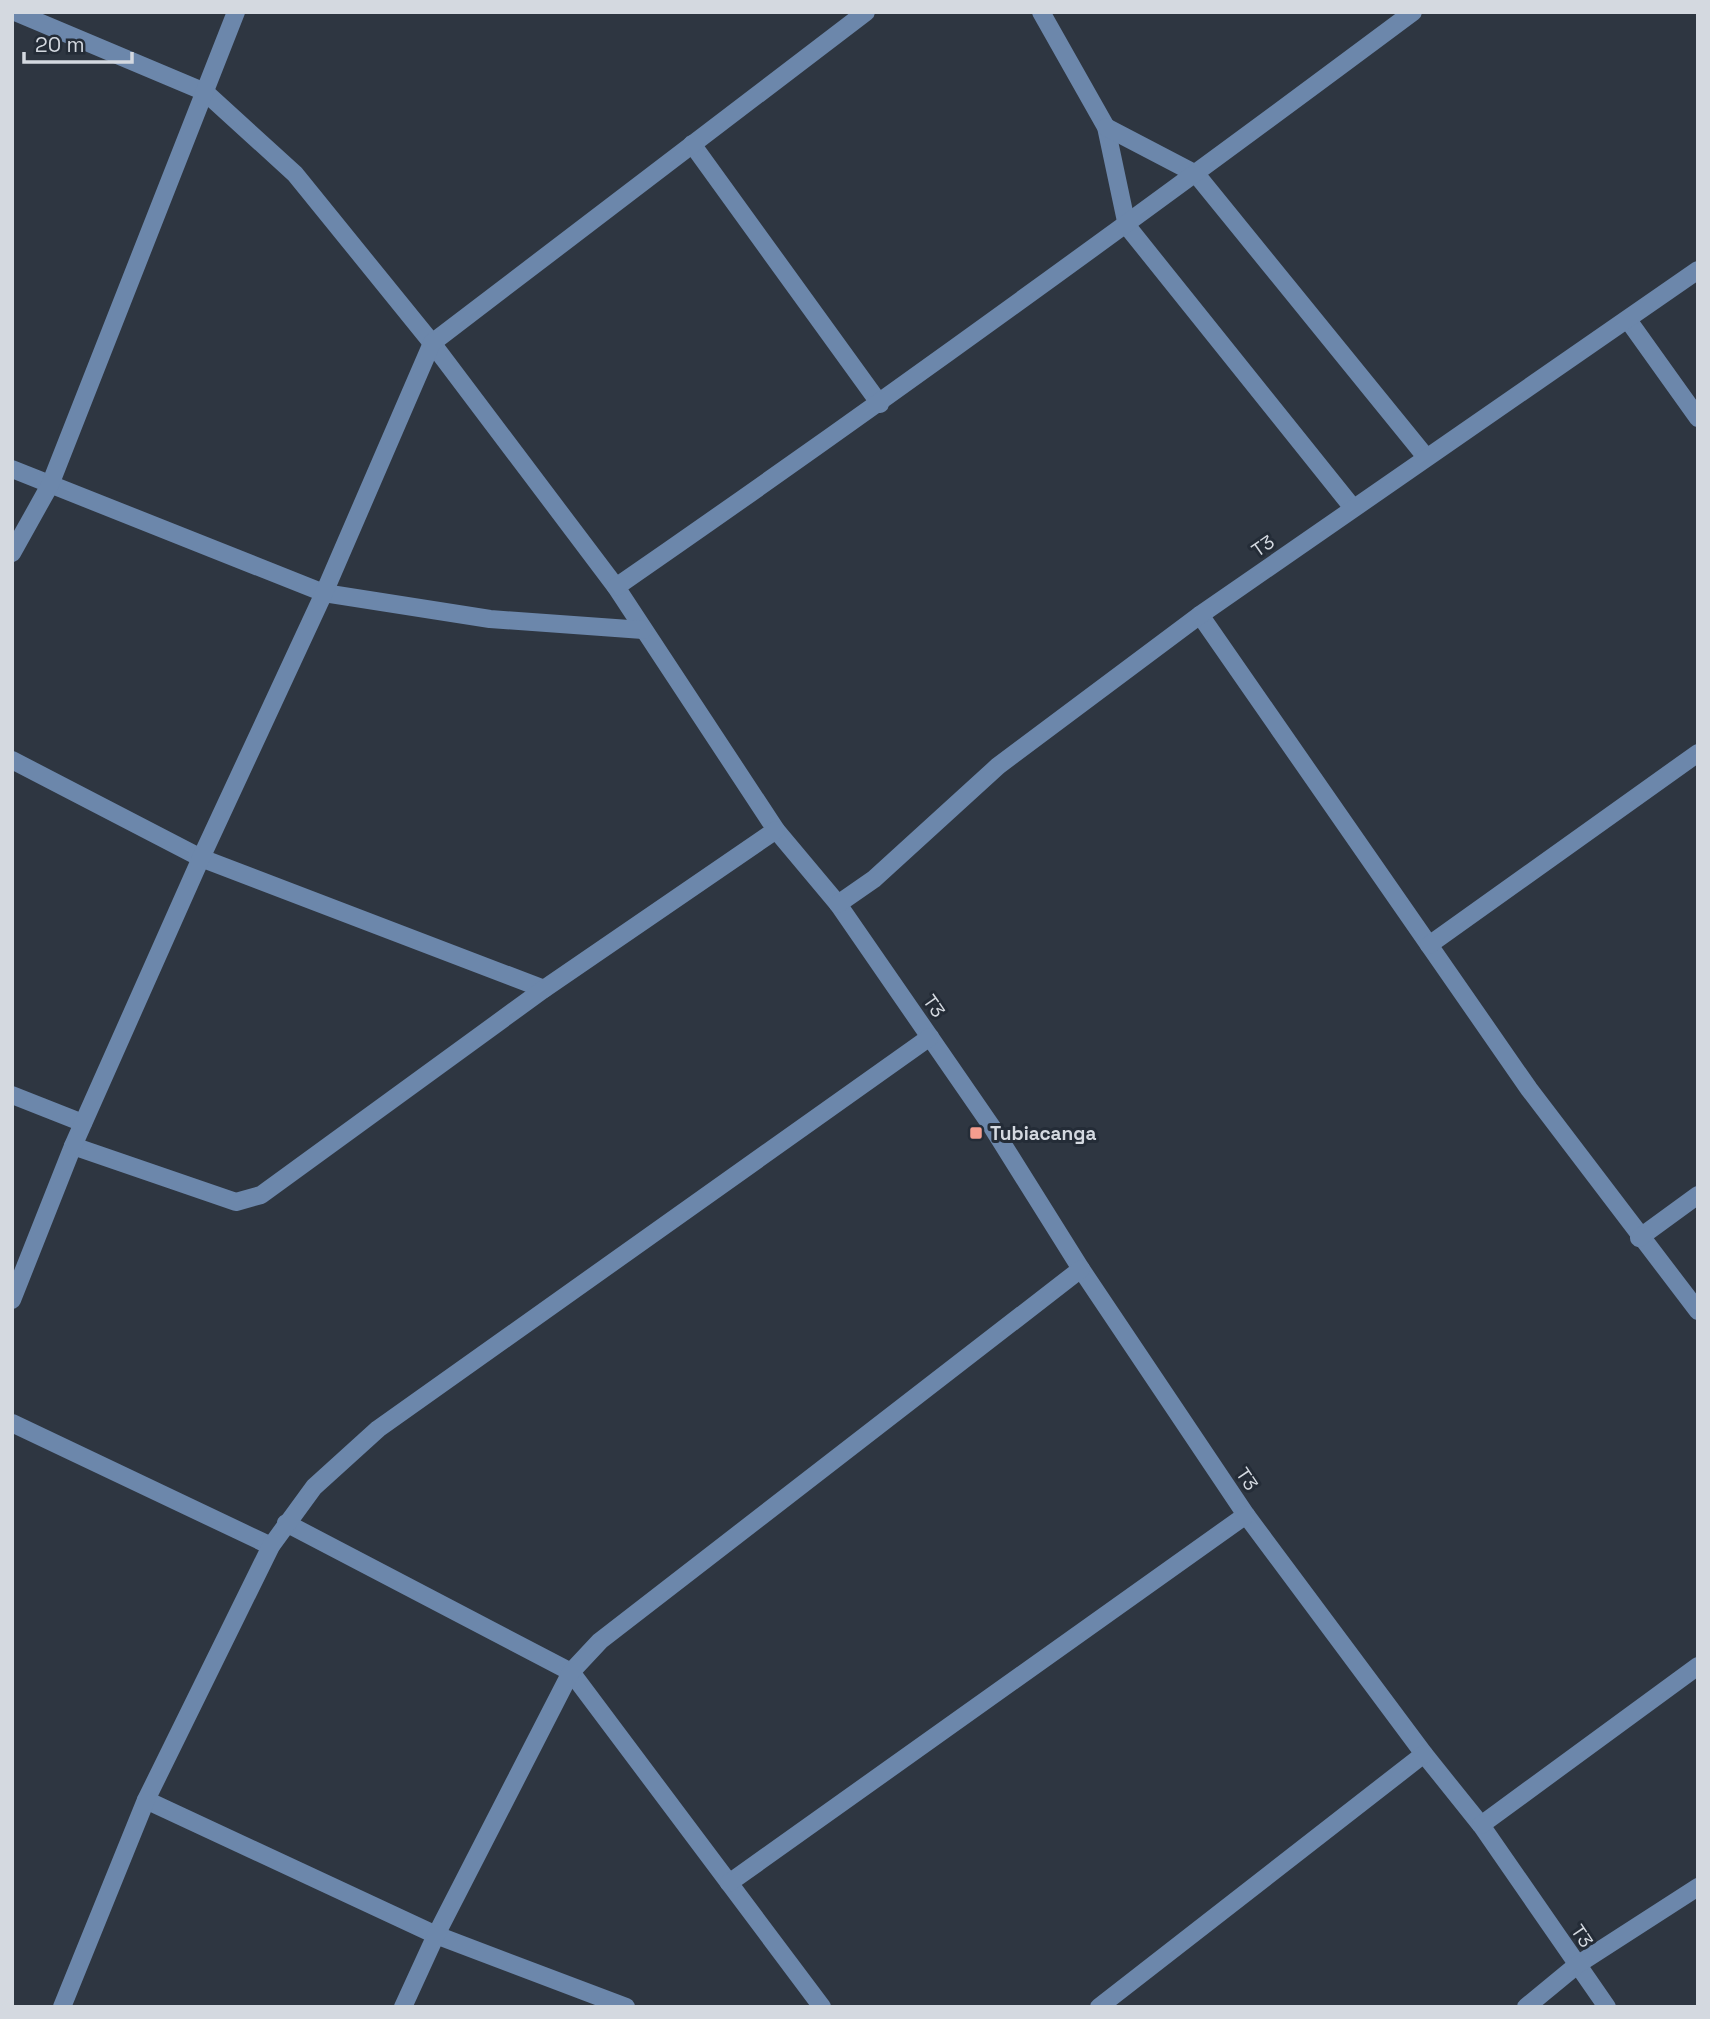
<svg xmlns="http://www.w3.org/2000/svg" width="1710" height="2019" font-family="'Space Grotesk',sans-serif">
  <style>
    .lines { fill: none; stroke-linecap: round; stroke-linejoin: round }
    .minor { stroke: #6c87ab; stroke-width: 18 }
    .poi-dot { fill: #f59d8e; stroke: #242c37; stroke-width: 2.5 }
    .labels { text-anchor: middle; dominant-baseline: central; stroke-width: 6; stroke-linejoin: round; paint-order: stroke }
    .street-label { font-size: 19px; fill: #d4d9e0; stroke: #242c37 }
    .poi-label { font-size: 19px; font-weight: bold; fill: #d4d9e0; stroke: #242c37; text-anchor: start }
  </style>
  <rect width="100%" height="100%" fill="#2e3641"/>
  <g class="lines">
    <g class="minor">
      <path d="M 15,12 L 205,92 L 295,174 L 432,343 L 616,587 L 776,830 L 838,904 L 992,1127 L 1081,1269 L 1246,1515 L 1424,1754 L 1481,1825 L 1607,2007"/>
      <path d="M 1041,12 L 1106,127 L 1127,226 L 1353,508"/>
      <path d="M 1106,127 L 1196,174 L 1426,457"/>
      <path d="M 692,144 L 880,404"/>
      <path d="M 1628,320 L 1698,418"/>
      <path d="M 12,469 L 324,593 L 490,619 L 643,630"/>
      <path d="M 12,553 L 50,485 L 236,12"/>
      <path d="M 616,587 C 885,401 1150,208 1413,12"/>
      <path d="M 1200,615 L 1529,1089 L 1698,1311"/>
      <path d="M 12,760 L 201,858 L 544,989"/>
      <path d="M 838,904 L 874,879 L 998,766 L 1200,615 L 1698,270"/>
      <path d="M 1429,945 L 1698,753"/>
      <path d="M 12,1095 L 83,1123"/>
      <path d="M 73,1146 L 236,1202 L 261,1195 L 544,989 L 776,830"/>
      <path d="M 1639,1238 L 1698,1195"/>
      <path d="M 12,1300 L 73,1146 L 201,858 L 324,593 L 432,343 L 866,12"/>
      <path d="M 12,1423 L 271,1546"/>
      <path d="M 286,1523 L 571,1672 L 822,2007"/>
      <path d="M 146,1800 L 436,1935 L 626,2007"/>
      <path d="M 1481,1825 L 1698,1666"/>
      <path d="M 729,1883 L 1246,1515"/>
      <path d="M 62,2007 L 146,1800 L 271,1546 L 314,1487 L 378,1429 L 930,1037"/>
      <path d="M 403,2007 L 436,1935 L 571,1672 L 600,1641 L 1081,1269"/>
      <path d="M 1099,2007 L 1424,1754"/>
      <path d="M 1526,2007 L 1577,1965 L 1698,1887"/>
    </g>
  </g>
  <rect class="poi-dot" x="969" y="1126" width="14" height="14" rx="3.5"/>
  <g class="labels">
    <g class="street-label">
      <text transform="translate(1263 546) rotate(-35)">T3</text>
      <text transform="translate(934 1006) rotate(55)">T3</text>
      <text transform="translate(1247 1479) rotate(56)">T3</text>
      <text transform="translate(1582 1936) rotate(56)">T3</text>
    </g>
    <g class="poi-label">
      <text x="990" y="1133">Tubiacanga</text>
    </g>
  </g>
  <rect width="1710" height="2019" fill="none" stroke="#d4d9e0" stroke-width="28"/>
  <path d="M24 52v10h108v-10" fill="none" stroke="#d4d9e0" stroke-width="3.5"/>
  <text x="35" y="52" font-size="21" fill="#d4d9e0" stroke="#242c37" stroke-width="5" paint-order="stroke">20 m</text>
</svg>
